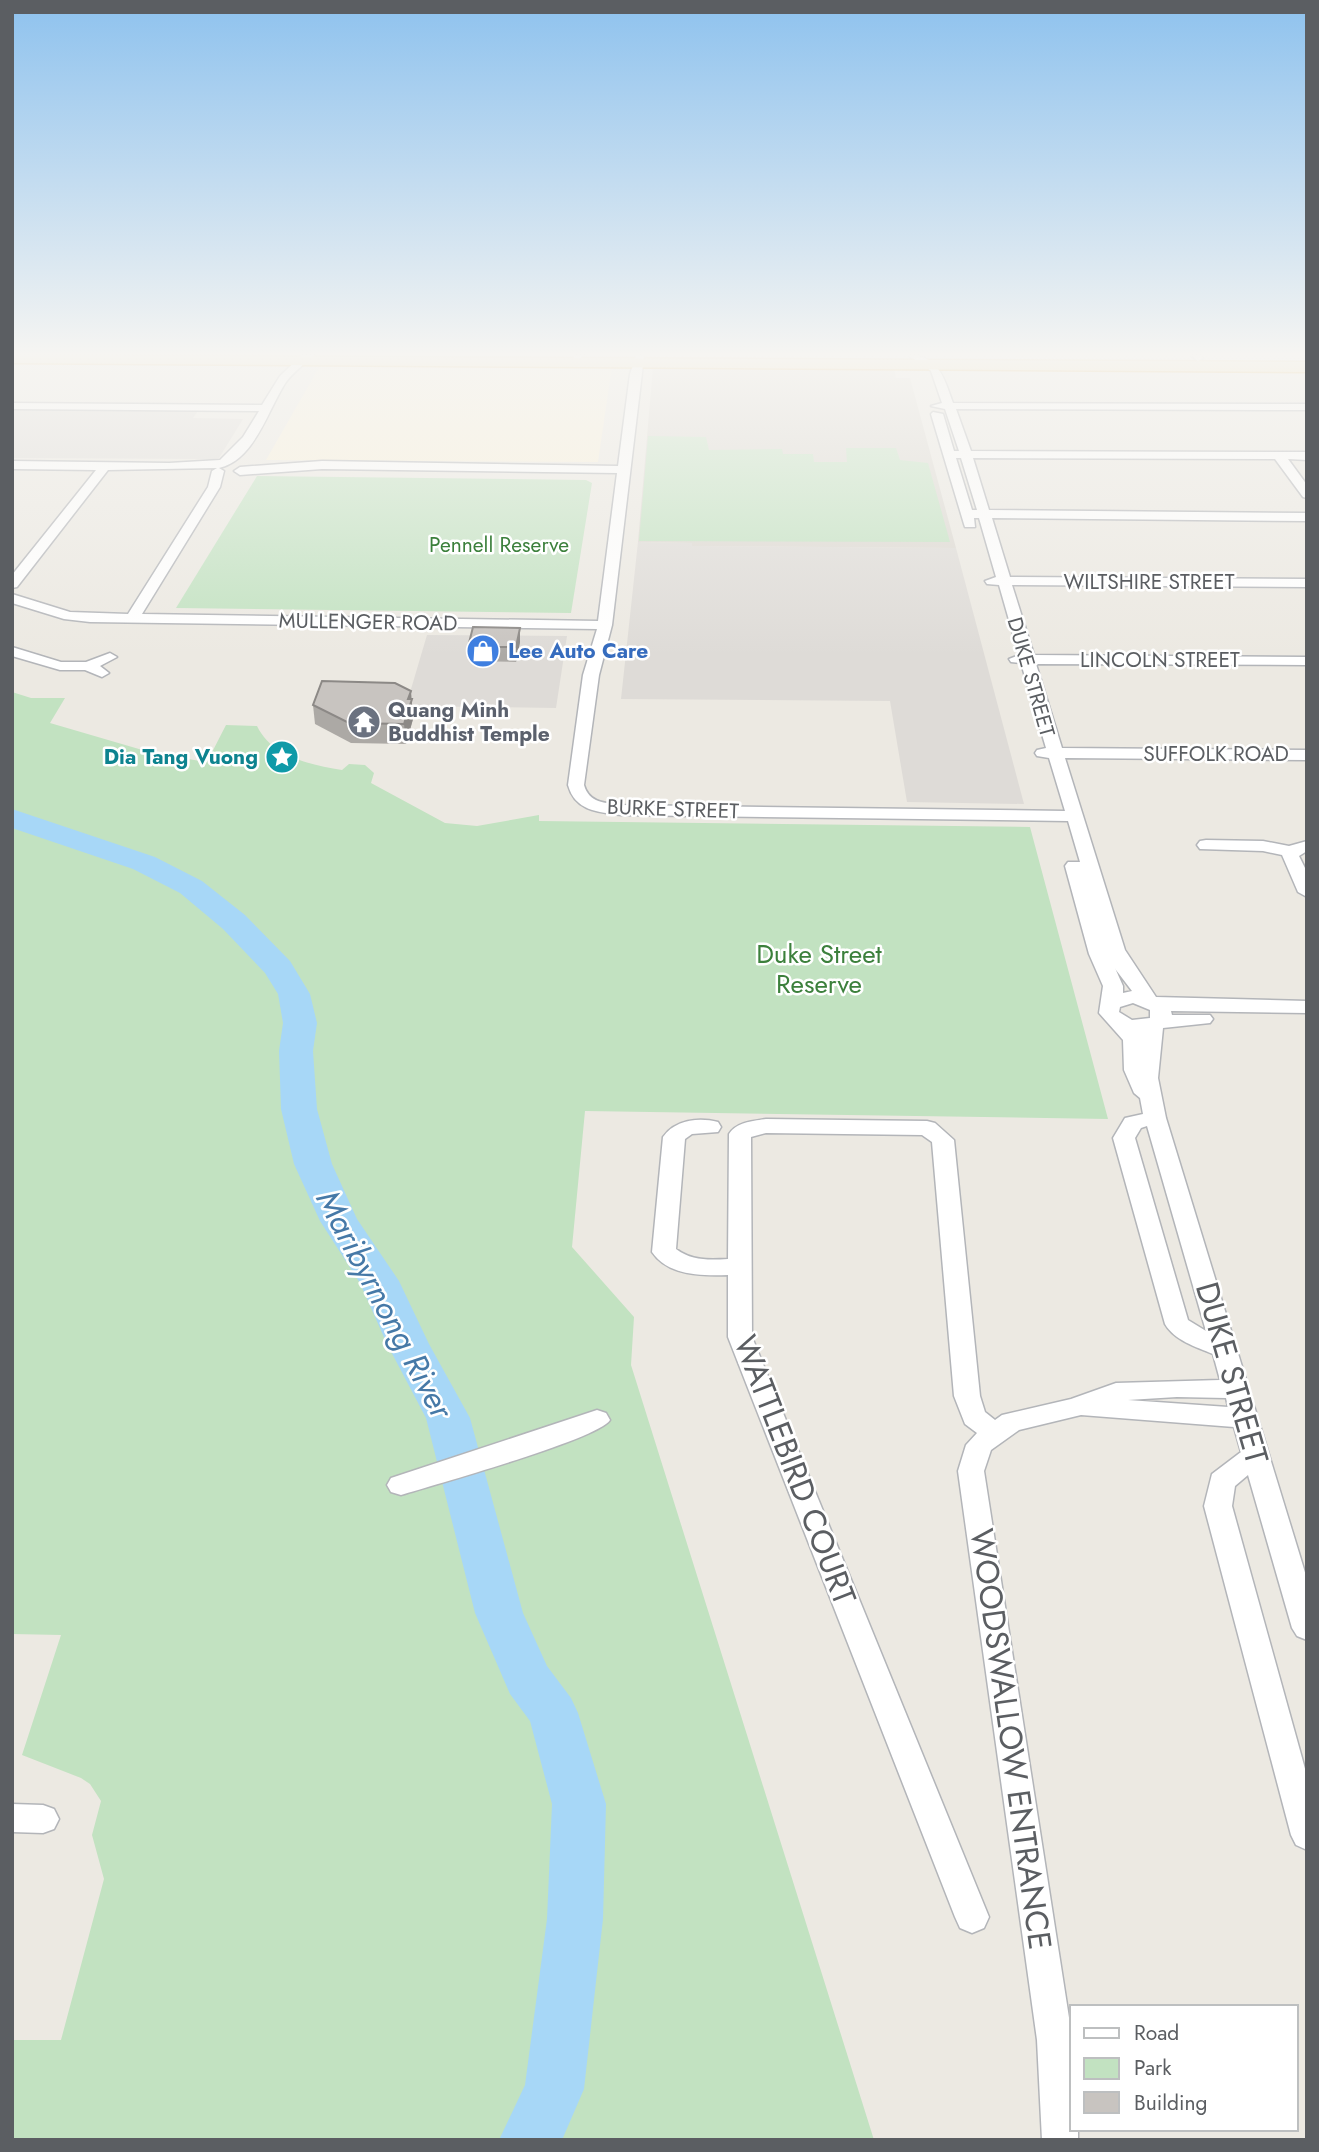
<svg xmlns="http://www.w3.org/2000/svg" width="1319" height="2152" font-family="Jost,sans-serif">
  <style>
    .commercial { fill: #faf1d9 }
    .industrial { fill: #dedbd7 }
    .education { fill: #dcd8d1 }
    .green { fill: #c2e2c1 }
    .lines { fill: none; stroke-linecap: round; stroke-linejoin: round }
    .river { fill: #a7d7f7; fill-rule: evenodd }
    .minor-casing { stroke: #b3b5b9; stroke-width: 3 }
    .highway-casing { stroke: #db9513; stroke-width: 3 }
    .minor { fill: #fff; fill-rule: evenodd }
    .highway { fill: #f3d792; fill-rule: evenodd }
    .wall { fill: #aca9a5 }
    .shaded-wall { fill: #8c8986 }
    .building { fill: #c8c4c0; stroke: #8c8986; stroke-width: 2 }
    .labels { text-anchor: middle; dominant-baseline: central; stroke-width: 5; stroke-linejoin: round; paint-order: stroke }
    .far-park-label { font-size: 21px; fill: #3c803c; stroke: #fff }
    .far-street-label { font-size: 21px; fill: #5b5e62; stroke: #fff }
    .far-shop-label { font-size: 21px; font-weight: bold; fill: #366cbe; stroke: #fff; text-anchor: start }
    .far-worship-label { font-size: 21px; font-weight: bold; fill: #5b616d; stroke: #fff; text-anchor: start }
    .far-culture-label { font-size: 21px; font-weight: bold; fill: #0d838f; stroke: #fff; text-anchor: end }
    .park-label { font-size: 26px; fill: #3c803c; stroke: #fff }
    .near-street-label { font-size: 32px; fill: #5b5e62; stroke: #fff }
    .near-water-label { font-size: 33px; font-style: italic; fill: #4679a7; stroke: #fff }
  </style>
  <rect width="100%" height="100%" fill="#ece9e2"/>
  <path class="commercial" d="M 321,364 L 612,366 L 598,462 L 266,460 Z"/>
  <g class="industrial">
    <path d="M 12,409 L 198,411 L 193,418 L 243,419 L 219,458 L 213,459 L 12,458 Z"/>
    <path d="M 638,542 L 692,543 L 693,546 L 956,548 L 1024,804 L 907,802 L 890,701 L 621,699 Z"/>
    <path d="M 427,635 L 567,636 L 556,708 L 406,706 Z"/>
  </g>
  <path class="education" d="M 653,367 L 894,369 L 896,378 L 910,378 L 956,548 L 692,546 L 692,543 L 638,542 Z"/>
  <g class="green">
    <path d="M 648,436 L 706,437 L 709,450 L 782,449 L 783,454 L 813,454 L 814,462 L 847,462 L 846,448 L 896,448 L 900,460 L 928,463 L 950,542 L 639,541 Z"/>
    <path d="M 257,476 L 586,480 L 592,483 L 571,613 L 176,608 Z"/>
    <path d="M 12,692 L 31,698 L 65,698 L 50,723 L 156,754 L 207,762 L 226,725 L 257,726 C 272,757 311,765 342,770 L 349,764 L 365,765 L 374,773 L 371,783 L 445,823 L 477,826 L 539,815 L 539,821 L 1030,827 L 1108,1119 L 585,1111 L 572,1247 L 634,1317 L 631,1365 L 874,2140 L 12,2140 L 12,2040 L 61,2040 L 104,1879 L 92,1835 L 101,1801 L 90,1784 L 81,1778 L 22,1755 L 61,1635 L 12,1634 Z"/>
  </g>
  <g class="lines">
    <path class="river" d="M 12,809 L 155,857 L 202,881 L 245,915 L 290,961 L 310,994 L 317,1023 L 313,1051 L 317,1109 L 332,1164 L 357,1219 L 399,1281 L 429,1344 L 470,1418 L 523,1613 L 547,1666 L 571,1698 L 578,1713 L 606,1804 L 603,1919 L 584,2089 L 562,2140 L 499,2140 L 525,2085 L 547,1919 L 552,1804 L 530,1721 L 510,1694 L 475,1613 L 426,1418 L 387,1344 L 360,1283 L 320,1221 L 294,1164 L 281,1109 L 279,1051 L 283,1023 L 278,994 L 265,973 L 223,929 L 180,893 L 133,869 L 12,828 Z"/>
    <defs>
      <g id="minor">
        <path d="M 302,355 L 314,355 C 305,364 294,371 286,382 C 268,409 255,460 219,468 L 224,471 L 220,487 L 142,614 L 598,621 L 617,473 L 322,469 L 240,475 L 234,471 L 240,467 L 322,461 L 618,466 L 630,374 L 636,356 L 644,356 L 612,625 L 599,675 L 584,785 C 589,803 605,803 621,805 L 1065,811 L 1049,758 L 1037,756 L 1035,753 L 1037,750 L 1046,748 L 1021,663 L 1011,662 L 1009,659 L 1019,655 L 999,585 L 987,584 L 985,581 L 996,577 L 979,518 L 974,518 L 975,527 L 965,527 L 964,524 L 931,414 L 933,412 L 943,414 L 954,451 L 959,451 L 945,409 L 931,406 L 942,403 L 931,371 L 908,355 C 939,355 944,378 953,403 L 1307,404 L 1307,410 L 956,409 L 971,451 L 1307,452 L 1307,460 L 1288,459 L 1307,485 L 1307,498 L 1303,497 L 1275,459 L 973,458 L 989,510 L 1307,513 L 1307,521 L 992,518 L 1010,577 L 1307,579 L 1307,587 L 1012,585 L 1034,655 L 1307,657 L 1307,665 L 1036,664 L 1062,748 L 1307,750 L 1307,760 L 1065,758 L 1125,950 L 1156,997 L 1307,1001 L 1307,1013 L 1171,1011 L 1172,1015 L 1210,1015 L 1213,1019 L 1210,1023 L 1163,1028 L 1158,1078 L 1166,1118 L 1307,1579 L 1307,1640 L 1297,1636 L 1292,1628 L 1248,1475 L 1235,1486 L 1232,1506 L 1307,1776 L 1307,1850 L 1296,1845 L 1291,1835 L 1204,1506 L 1212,1474 L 1241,1452 L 1234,1427 L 1081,1415 L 1019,1430 L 991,1450 L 984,1471 L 1072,2037 L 1072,2129 L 1078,2129 L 1078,2140 L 1042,2140 L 1037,2040 L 958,1471 L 966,1445 L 977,1433 L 965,1424 L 954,1396 L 932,1142 L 922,1135 L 766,1133 L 751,1137 L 752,1337 L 989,1917 L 984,1928 L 972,1933 L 960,1928 L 955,1917 L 728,1337 L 728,1275 C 703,1276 668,1276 652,1252 L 663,1137 C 675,1120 698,1117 718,1122 L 721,1127 L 718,1132 L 692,1134 L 685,1139 L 676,1249 C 692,1261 709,1260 728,1259 L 729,1134 C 737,1122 753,1121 766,1119 L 927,1121 L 935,1123 L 954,1140 L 980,1396 L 985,1412 L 995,1420 L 1002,1415 L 1071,1399 L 1116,1383 L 1220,1380 L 1213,1354 C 1196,1347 1174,1340 1165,1324 L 1113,1138 L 1125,1118 L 1143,1114 L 1140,1098 L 1134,1093 L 1124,1070 L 1123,1040 L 1099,1013 L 1103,986 L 1089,954 L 1065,866 L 1068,862 L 1080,862 L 1068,821 L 621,815 C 598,812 575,811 568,785 L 583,675 L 597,629 L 90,622 L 64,619 L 12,603 L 12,594 L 70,612 L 128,614 L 208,487 L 212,471 L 217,468 L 108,470 L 17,587 L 12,588 L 12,575 L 96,470 L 12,469 L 12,461 L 169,463 L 220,460 L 243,437 L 259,411 L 12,409 L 12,403 L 262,405 L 280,376 ZM 956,458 L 961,458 L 977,510 L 972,510 ZM 1115,968 L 1116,970 L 1132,991 L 1123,993 L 1123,986 ZM 1133,1003 L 1150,1010 L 1150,1018 L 1132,1020 L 1119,1012 L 1120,1007 ZM 1147,1126 L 1206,1331 L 1188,1320 L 1135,1138 L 1141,1128 ZM 1177,1397 L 1226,1398 L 1228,1407 L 1128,1400 Z"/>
        <path d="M 574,355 L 584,355 L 578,360 L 574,359 Z"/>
        <path d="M 1191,355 L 1201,355 L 1203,358 L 1198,361 Z"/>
        <path d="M 12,647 L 61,662 L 86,662 L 110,653 L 117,657 L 100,666 L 109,673 L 102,677 L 85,670 L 60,670 L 12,656 Z"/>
        <path d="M 1206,840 L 1263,841 L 1289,846 L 1307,841 L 1307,851 L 1299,856 L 1307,872 L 1307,897 L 1298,892 L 1282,855 L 1263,851 L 1200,849 L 1197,845 L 1200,841 Z"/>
        <path d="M 597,1410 L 606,1413 L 610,1420 C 599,1439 433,1485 401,1495 L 391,1492 L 387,1485 L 391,1478 Z"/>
        <path d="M 12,1804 L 43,1805 L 54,1809 L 59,1819 L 54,1829 L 43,1833 L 12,1832 Z"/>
      </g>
      <path id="highway" d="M 12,355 L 1307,362 L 1307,372 L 12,363 Z"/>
    </defs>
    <use href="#minor" class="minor-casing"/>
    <use href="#highway" class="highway-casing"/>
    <use href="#minor" class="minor"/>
    <use href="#highway" class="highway"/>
  </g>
  <g class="wall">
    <path d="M 520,628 L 520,642 L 516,662 L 469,661 L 468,647 Z"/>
    <path d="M 313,705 L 413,719 L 406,744 L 351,743 L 315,724 Z"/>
  </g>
  <g class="shaded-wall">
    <path d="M 520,628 L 520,642 L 516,662 L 516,647 Z"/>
    <path d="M 411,691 L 413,719 L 406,744 L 404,724 L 408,699 Z"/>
  </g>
  <g class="building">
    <path d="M 473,627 L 520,628 L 516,647 L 468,647 Z"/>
    <path d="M 322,681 L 395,683 L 411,691 L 408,699 L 412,699 L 404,724 L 349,723 L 313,705 Z"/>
  </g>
  <linearGradient id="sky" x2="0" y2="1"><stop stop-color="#8ec2ee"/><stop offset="0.54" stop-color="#f6f5f2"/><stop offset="1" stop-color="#f6f5f2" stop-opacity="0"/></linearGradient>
  <rect width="1319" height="656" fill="url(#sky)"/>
  <defs>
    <symbol id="shop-disc" viewBox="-11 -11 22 22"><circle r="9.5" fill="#3f7fe0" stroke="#fff"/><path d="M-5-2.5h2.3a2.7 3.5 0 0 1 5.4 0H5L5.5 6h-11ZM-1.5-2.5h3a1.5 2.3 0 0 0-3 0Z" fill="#fff"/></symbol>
    <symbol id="temple-disc" viewBox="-11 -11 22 22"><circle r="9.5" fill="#6b7280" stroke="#fff"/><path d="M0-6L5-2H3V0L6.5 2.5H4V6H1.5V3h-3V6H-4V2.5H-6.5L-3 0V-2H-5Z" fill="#fff"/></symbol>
    <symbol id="sight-disc" viewBox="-11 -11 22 22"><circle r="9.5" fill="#0f9aa8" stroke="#fff"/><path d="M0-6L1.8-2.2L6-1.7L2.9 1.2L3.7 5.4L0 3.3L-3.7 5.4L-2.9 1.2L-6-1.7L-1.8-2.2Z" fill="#fff"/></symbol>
  </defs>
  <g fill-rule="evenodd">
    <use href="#shop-disc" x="464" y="632" width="38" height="38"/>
    <use href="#temple-disc" x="345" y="703" width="38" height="38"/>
    <use href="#sight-disc" x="263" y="738" width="38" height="38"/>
  </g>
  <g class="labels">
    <g class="far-park-label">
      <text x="499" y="545">Pennell Reserve</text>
    </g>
    <g class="far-street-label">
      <text x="1149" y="582">WILTSHIRE STREET</text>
      <text transform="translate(368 622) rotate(1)">MULLENGER ROAD</text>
      <text x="1160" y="660">LINCOLN STREET</text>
      <text transform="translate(1031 677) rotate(74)">DUKE STREET</text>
      <text x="1216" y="754">SUFFOLK ROAD</text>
      <text transform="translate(673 809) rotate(2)">BURKE STREET</text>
    </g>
    <g class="far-shop-label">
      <text x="508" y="651">Lee Auto Care</text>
    </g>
    <g class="far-worship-label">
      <text x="388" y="710">Quang Minh<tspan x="388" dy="24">Buddhist Temple</tspan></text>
    </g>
    <g class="far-culture-label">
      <text x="258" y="757">Dia Tang Vuong</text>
    </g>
    <g class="park-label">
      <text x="819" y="954">Duke Street<tspan x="819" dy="30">Reserve</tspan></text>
    </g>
    <g class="near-street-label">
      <text transform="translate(1232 1373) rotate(74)">DUKE STREET</text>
      <text transform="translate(795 1470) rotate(69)">WATTLEBIRD COURT</text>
      <text transform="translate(1011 1739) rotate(82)">WOODSWALLOW ENTRANCE</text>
    </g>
    <g class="near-water-label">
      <text transform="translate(385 1304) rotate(62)">Maribyrnong River</text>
    </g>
  </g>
  <rect width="1319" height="2152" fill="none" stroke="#5b5e62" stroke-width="28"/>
  <rect x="1070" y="2005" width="228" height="126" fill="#ffffff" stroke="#bdbfc0" stroke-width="2"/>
  <rect x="1084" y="2028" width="35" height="10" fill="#ffffff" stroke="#bdbfc0" stroke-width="2"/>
  <text x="1134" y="2040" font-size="21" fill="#5b5e62">Road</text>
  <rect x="1084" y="2058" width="35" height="21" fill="#c2e2c1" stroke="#bdbfc0" stroke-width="2"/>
  <text x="1134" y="2075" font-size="21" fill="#5b5e62">Park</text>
  <rect x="1084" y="2092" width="35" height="21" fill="#c8c4c0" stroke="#bdbfc0" stroke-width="2"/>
  <text x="1134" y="2110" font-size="21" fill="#5b5e62">Building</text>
</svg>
